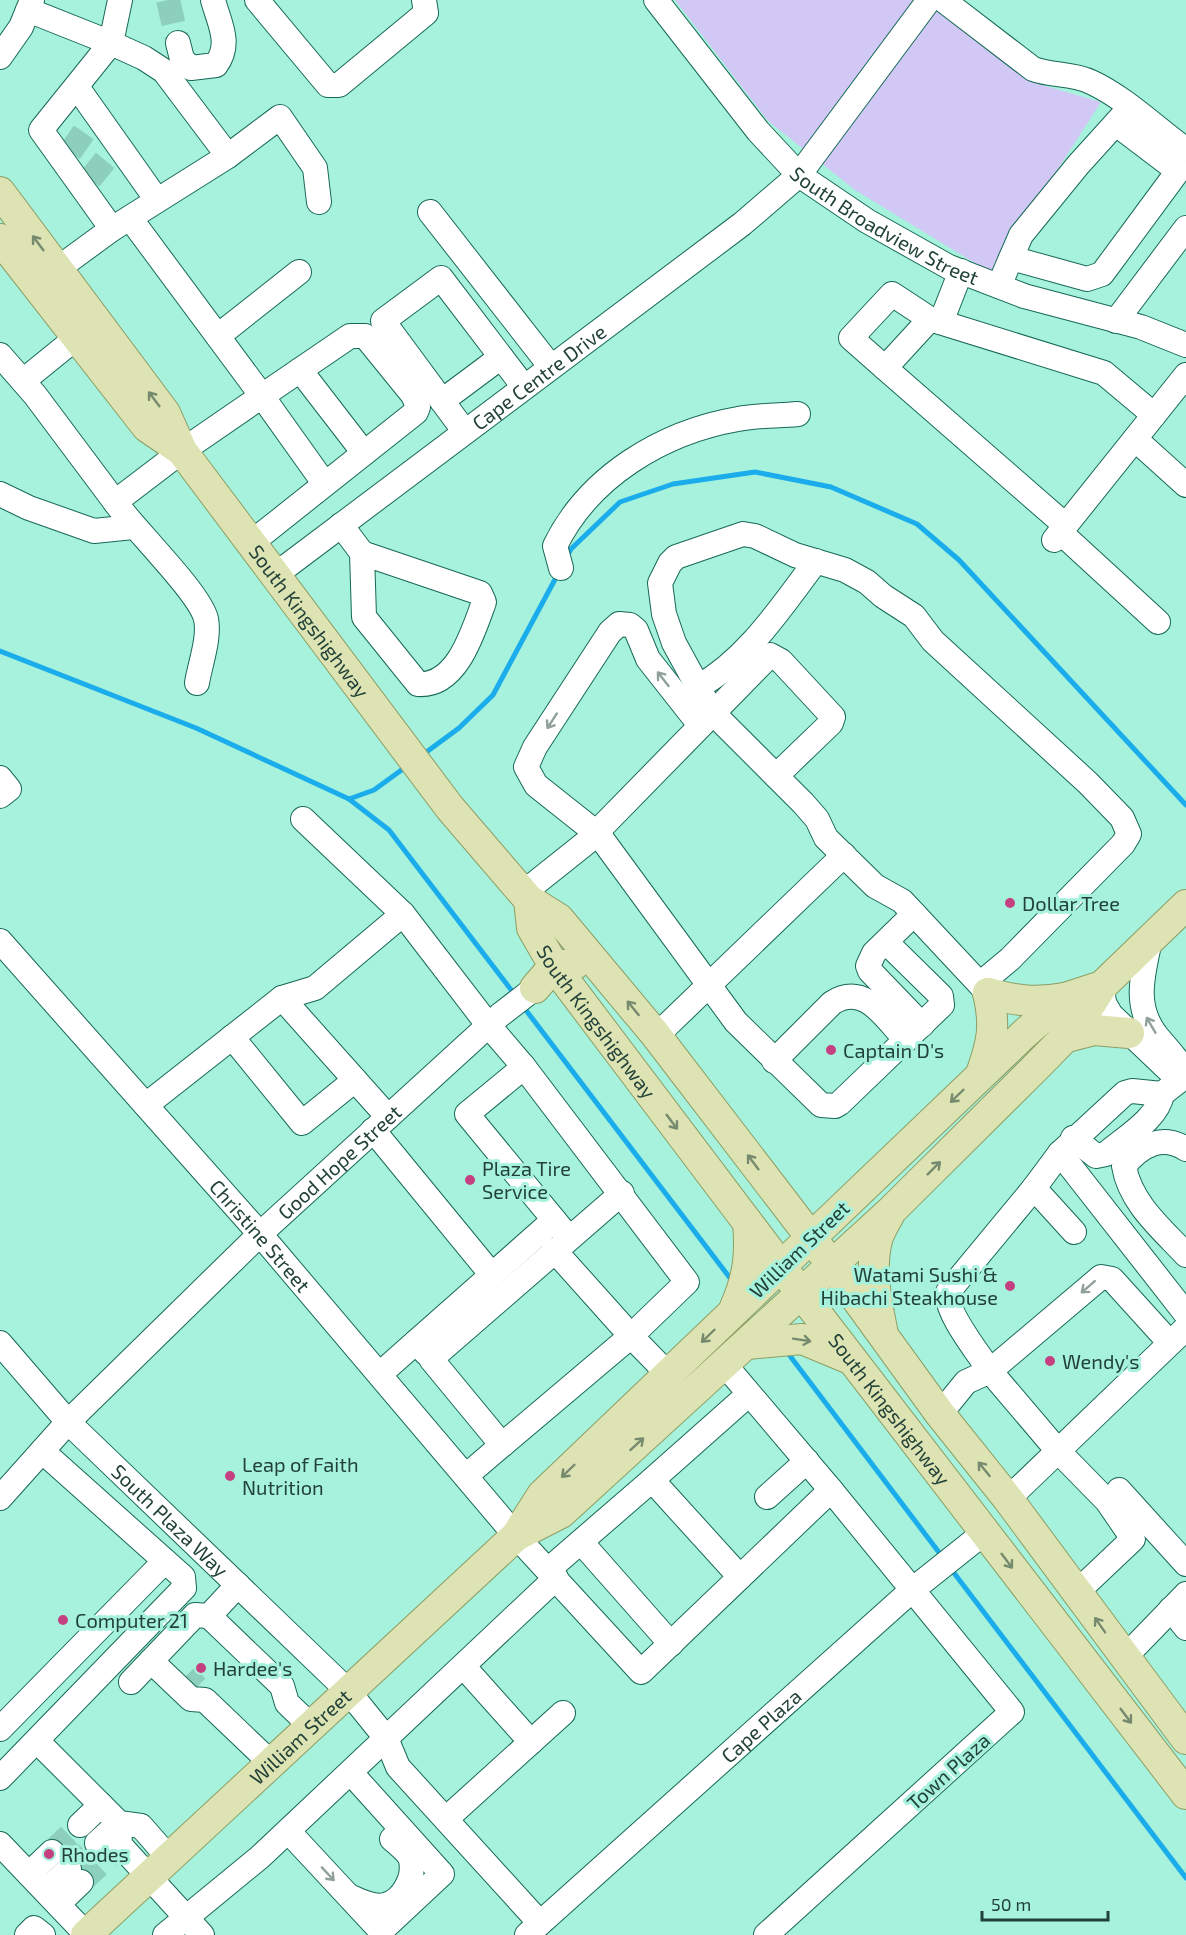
<svg xmlns="http://www.w3.org/2000/svg" width="1186" height="1935" font-family="'Exo 2',sans-serif">
  <style>
    .green { fill: #d2c8f6 }
    .lines { fill: none; stroke-linecap: round; stroke-linejoin: round }
    .stream { stroke: #1badeb; stroke-width: 5 }
    .minor-tunnel { stroke: #8ccfbb; stroke-width: 24; stroke-dasharray: 24 12; stroke-linecap: butt }
    .minor-casing { stroke: #176957; stroke-width: 26 }
    .major-casing { stroke: #8d9e66; stroke-width: 32 }
    .minor { stroke: #fff; stroke-width: 24 }
    .major { stroke: #dde3b2; stroke-width: 30 }
    .oneway { stroke: #768a6f }
    .oneway2 { stroke: #90a09c }
    .poi-dot { fill: #c54081; stroke: #a6f2dc; stroke-width: 2 }
    .labels { text-anchor: middle; dominant-baseline: central; stroke-width: 6; stroke-linejoin: round; paint-order: stroke }
    .street-label { font-size: 20px; fill: #224239; stroke: #a6f2dc }
    .poi-label { font-size: 20px; fill: #224239; stroke: #a6f2dc; text-anchor: start }
  </style>
  <rect width="100%" height="100%" fill="#a6f2dc"/>
  <path class="green" d="M 675,0 L 921,0 L 1035,83 L 1101,102 L 991,273 L 855,190 L 768,121 Z"/>
  <g class="lines">
    <g class="stream">
      <path d="M 566,558 L 571,549 L 620,502 L 673,484 L 755,472 L 831,487 L 917,524 L 959,560 L 1186,805"/>
      <path d="M 0,651 L 196,728 L 349,799 L 374,790 L 407,766"/>
      <path d="M 421,756 L 459,728 L 493,695 L 559,572"/>
      <path d="M 349,799 L 389,830 L 515,995"/>
      <path d="M 522,1005 L 730,1278"/>
      <path d="M 787,1352 L 944,1559"/>
      <path d="M 951,1569 L 1186,1878"/>
    </g>
    <g class="minor-tunnel">
      <path d="M 168,0 L 178,43"/>
      <path d="M 70,152 L 89,125"/>
      <path d="M 90,179 L 112,152"/>
      <path d="M 186,1676 L 197,1687"/>
      <path d="M 52,1852 L 80,1825"/>
      <path d="M 69,1869 L 97,1843"/>
      <path d="M 81,1882 L 109,1856"/>
    </g>
    <defs>
      <g id="minor">
        <path d="M 120,0 L 111,43 L 144,58 L 164,71 L 228,156"/>
        <path d="M 257,0 L 328,85 L 339,85 L 426,13 L 424,0"/>
        <path id="s1" d="M 656,0 L 758,131 L 799,175 L 867,221 L 949,267 L 1024,296 L 1141,327 L 1186,345"/>
        <path d="M 943,0 L 1033,69 C 1052,76 1072,73 1091,82 C 1124,97 1157,129 1186,150"/>
        <path d="M 28,10 L 111,43 L 41,130 L 112,229"/>
        <path d="M 178,43 L 182,59 L 191,68 L 216,65 C 232,43 219,23 213,0"/>
        <path d="M 0,57 L 21,27 L 32,0"/>
        <path d="M 77,87 L 157,200"/>
        <path d="M 430,212 L 551,367"/>
        <path d="M 130,218 L 262,396 L 182,451 L 115,502 C 134,529 200,593 206,619 C 210,638 200,664 197,683"/>
        <path d="M 1011,258 L 1021,235 L 1078,165 L 1126,112"/>
        <path d="M 71,259 L 112,229 L 228,156 L 280,117 L 315,168 L 319,202"/>
        <path d="M 999,286 L 1011,258 L 1087,279 L 1102,274 L 1178,171 L 1116,124"/>
        <path d="M 1116,321 L 1186,228"/>
        <path d="M 941,322 L 961,271"/>
        <path d="M 218,336 L 299,272"/>
        <path d="M 0,355 L 35,395 L 115,502"/>
        <path d="M 885,368 L 851,338 L 892,294 L 930,319"/>
        <path d="M 300,370 L 364,453"/>
        <path d="M 23,381 L 76,338"/>
        <path d="M 442,401 L 501,357"/>
        <path d="M 465,432 L 383,321 L 441,278 L 524,387"/>
        <path d="M 1135,439 L 1186,485"/>
        <path d="M 0,494 L 29,508 L 94,531 L 133,527"/>
        <path d="M 341,525 L 362,553 L 480,593 L 484,602 C 473,632 457,687 418,684 L 364,617 L 362,553"/>
        <path d="M 1065,525 L 885,368 L 930,319 L 1104,373 L 1154,415"/>
        <path d="M 1060,532 L 1158,622"/>
        <path d="M 1054,540 L 1186,375"/>
        <path d="M 251,543 L 416,412 L 418,407 L 413,395 L 365,336 L 350,336 L 262,396 L 324,483"/>
        <path d="M 561,568 L 555,546 C 589,476 663,432 738,419 C 758,415 778,416 798,414"/>
        <path id="s2" d="M 275,575 L 742,224 L 799,175 L 929,0"/>
        <path d="M 698,687 C 748,659 782,606 816,561"/>
        <path d="M 700,725 L 648,659 L 636,630 L 630,625 L 619,624 L 610,632 L 535,747 L 526,767 L 536,785 L 599,835 L 736,1022 L 821,1105 L 835,1106 L 840,1103 L 942,1005 L 941,996 L 886,942"/>
        <path d="M 0,778 L 9,789 L 0,796"/>
        <path d="M 303,819 L 403,914 L 489,1026 L 524,1067 L 687,1282 L 631,1336 L 668,1374"/>
        <path d="M 523,893 L 587,842 L 770,655 L 781,661 L 833,717 L 831,723 L 776,776"/>
        <path d="M 914,914 L 874,953 L 868,966 L 870,971 L 922,1025"/>
        <path d="M 1150,940 C 1143,974 1133,1005 1156,1035 C 1166,1047 1177,1059 1186,1072"/>
        <path id="s3" d="M 0,941 L 260,1234 L 516,1536 L 641,1672 L 831,1490 L 1012,1712 L 766,1935"/>
        <path d="M 980,984 L 1010,959 L 1123,844 L 1129,834 L 1122,818 L 1088,783 L 933,641 L 914,616 L 883,596 L 867,582 L 845,570 L 795,555 L 755,536 L 743,534 L 676,557 L 670,563 L 660,583 L 664,614 L 674,643 L 698,687 L 712,712 L 803,803 L 817,819 L 826,838 L 875,886 L 902,901 L 988,993"/>
        <path d="M 1102,986 L 1104,1003 L 1111,1015 L 1174,1075"/>
        <path d="M 282,998 L 388,1117"/>
        <path d="M 656,1036 L 844,855"/>
        <path d="M 232,1037 L 302,1123 L 355,1080"/>
        <path d="M 774,1061 L 832,1003 C 865,982 885,1018 906,1040"/>
        <path d="M 524,1067 L 467,1114 L 569,1238"/>
        <path d="M 146,1105 L 282,998 L 315,988 L 403,914"/>
        <path d="M 373,1130 L 492,1275"/>
        <path d="M 1073,1138 L 1096,1156 L 1106,1154 C 1124,1138 1158,1119 1162,1094"/>
        <path d="M 1186,1149 C 1162,1134 1141,1145 1124,1166 C 1130,1203 1162,1229 1186,1255"/>
        <path d="M 1060,1153 L 1186,1314"/>
        <path d="M 1034,1188 L 1074,1232"/>
        <path d="M 416,1342 L 554,1220"/>
        <path id="s4" d="M 0,1343 L 68,1422 L 348,1691 L 386,1738 L 398,1767 L 540,1923"/>
        <path d="M 1170,1343 L 1112,1279 L 1101,1277 L 990,1371 C 979,1354 944,1311 948,1292 L 1034,1188 L 1060,1153 L 1125,1093 L 1132,1091 L 1162,1094 L 1180,1080"/>
        <path d="M 725,1365 L 831,1490"/>
        <path d="M 380,1374 L 416,1342 L 426,1353"/>
        <path d="M 940,1414 L 966,1382 L 990,1371 L 1058,1451 L 1107,1501 L 1133,1539 L 1077,1592"/>
        <path d="M 502,1445 L 631,1336 L 554,1250"/>
        <path d="M 467,1475 L 502,1445 L 431,1359 L 622,1193"/>
        <path d="M 652,1480 L 749,1394"/>
        <path d="M 1119,1490 L 1186,1564"/>
        <path d="M 767,1497 L 807,1461"/>
        <path id="s5" d="M 0,1498 L 68,1422 L 260,1234 L 500,1015 L 535,988"/>
        <path d="M 1008,1499 L 1186,1328"/>
        <path d="M 581,1542 L 671,1644"/>
        <path d="M 548,1570 L 652,1480 L 740,1577"/>
        <path d="M 238,1585 L 209,1616 L 282,1686 L 287,1703 L 311,1726"/>
        <path d="M 1171,1609 L 1186,1628"/>
        <path d="M 209,1616 L 195,1615 L 151,1661 L 191,1699 L 205,1700 L 271,1763"/>
        <path d="M 1124,1658 L 1186,1594"/>
        <path d="M 464,1667 L 531,1742"/>
        <path d="M 131,1682 L 151,1661"/>
        <path d="M 0,1729 L 165,1561"/>
        <path d="M 37,1741 L 119,1823 L 141,1826 L 169,1858"/>
        <path d="M 0,1778 L 184,1588 L 183,1577 L 42,1451"/>
        <path d="M 446,1819 L 563,1713"/>
        <path d="M 119,1823 L 120,1845 L 202,1935"/>
        <path d="M 80,1825 L 101,1805"/>
        <path d="M 288,1831 L 381,1931 L 442,1874 L 351,1773"/>
        <path d="M 97,1843 L 119,1823"/>
        <path d="M 0,1844 L 86,1934"/>
        <path d="M 29,1874 L 52,1852"/>
        <path d="M 46,1891 L 69,1869"/>
        <path d="M 349,1896 C 360,1901 373,1908 385,1905 C 403,1901 415,1877 411,1860 C 409,1853 398,1844 392,1839"/>
        <path d="M 58,1904 L 81,1882"/>
        <path d="M 27,1935 L 34,1928 L 43,1935"/>
        <path d="M 165,1935 L 260,1857 L 556,1578"/>
        <path id="s6" d="M 527,1935 L 911,1591 L 985,1532"/>
      </g>
      <g id="major">
        <path id="s7" d="M 0,192 L 165,413 L 182,451 L 450,808 L 529,900 L 559,919 L 655,1034 L 832,1265 L 940,1414 L 1008,1499 L 1186,1739"/>
        <path d="M 0,239 L 147,427 L 182,451"/>
        <path id="s8" d="M 529,900 L 532,928 L 554,966 L 801,1293 L 1186,1794"/>
        <path d="M 1102,986 L 1065,998 L 1024,1034 L 542,1495 L 516,1536 L 561,1513 L 892,1210 L 1040,1063 L 1078,1024 L 1102,986 L 1186,905"/>
        <path d="M 535,988 L 554,966 L 575,964"/>
        <path d="M 988,993 C 1015,1001 1037,1003 1065,998"/>
        <path d="M 1063,1038 L 1094,1030 L 1129,1033"/>
        <path d="M 981,1074 C 992,1043 996,1026 988,993"/>
        <path d="M 735,1307 C 748,1278 751,1254 748,1223"/>
        <path d="M 882,1329 C 876,1301 870,1268 877,1240 C 879,1232 885,1223 889,1215"/>
        <path d="M 747,1344 L 802,1339 L 850,1359"/>
        <path id="s9" d="M 86,1935 L 516,1536"/>
      </g>
    </defs>
    <use href="#minor" class="minor-casing"/>
    <use href="#major" class="major-casing"/>
    <use href="#minor" class="minor"/>
    <use href="#major" class="major"/>
  </g>
  <defs><path id="oneway-shaft" d="M-6 0H5M1.5-3L5.5 0L1.5 3" fill="none" stroke-width="1.6" stroke-linecap="round" stroke-linejoin="round" transform="scale(1.5)"/></defs>
  <g class="oneway">
    <use href="#oneway-shaft" transform="translate(38 243) rotate(-127)"/>
    <use href="#oneway-shaft" transform="translate(154 399) rotate(-127)"/>
    <use href="#oneway-shaft" transform="translate(633 1008) rotate(-129)"/>
    <use href="#oneway-shaft" transform="translate(957 1096) rotate(136)"/>
    <use href="#oneway-shaft" transform="translate(672 1122) rotate(53)"/>
    <use href="#oneway-shaft" transform="translate(753 1162) rotate(-127)"/>
    <use href="#oneway-shaft" transform="translate(934 1168) rotate(-45)"/>
    <use href="#oneway-shaft" transform="translate(708 1336) rotate(136)"/>
    <use href="#oneway-shaft" transform="translate(802 1340) rotate(9)"/>
    <use href="#oneway-shaft" transform="translate(637 1444) rotate(-42)"/>
    <use href="#oneway-shaft" transform="translate(984 1469) rotate(-129)"/>
    <use href="#oneway-shaft" transform="translate(568 1471) rotate(136)"/>
    <use href="#oneway-shaft" transform="translate(1007 1561) rotate(53)"/>
    <use href="#oneway-shaft" transform="translate(1100 1625) rotate(-125)"/>
    <use href="#oneway-shaft" transform="translate(1126 1716) rotate(53)"/>
  </g>
  <g class="oneway2">
    <use href="#oneway-shaft" transform="translate(663 679) rotate(-128)"/>
    <use href="#oneway-shaft" transform="translate(552 721) rotate(123)"/>
    <use href="#oneway-shaft" transform="translate(1151 1025) rotate(-120)"/>
    <use href="#oneway-shaft" transform="translate(1088 1287) rotate(139)"/>
    <use href="#oneway-shaft" transform="translate(328 1874) rotate(47)"/>
  </g>
  <g class="poi-dot">
    <circle cx="1010" cy="903" r="6"/>
    <circle cx="831" cy="1050" r="6"/>
    <circle cx="470" cy="1180" r="6"/>
    <circle cx="1010" cy="1286" r="6"/>
    <circle cx="1050" cy="1361" r="6"/>
    <circle cx="230" cy="1476" r="6"/>
    <circle cx="63" cy="1620" r="6"/>
    <circle cx="201" cy="1668" r="6"/>
    <circle cx="49" cy="1854" r="6"/>
  </g>
  <g class="labels">
    <g class="street-label">
      <text stroke="none"><textPath href="#s1" startOffset="326">South Broadview Street</textPath></text>
      <text stroke="none"><textPath href="#s2" startOffset="330">Cape Centre Drive</textPath></text>
      <text stroke="none"><textPath href="#s7" startOffset="530">South Kingshighway</textPath></text>
      <text stroke="none"><textPath href="#s8" startOffset="142">South Kingshighway</textPath></text>
      <text stroke="none"><textPath href="#s5" startOffset="478">Good Hope Street</textPath></text>
      <text stroke="none"><textPath href="#s3" startOffset="393">Christine Street</textPath></text>
      <text transform="translate(799 1249) rotate(-44)">William Street</text>
      <text stroke="none"><textPath href="#s8" startOffset="628">South Kingshighway</textPath></text>
      <text stroke="none"><textPath href="#s4" startOffset="246">South Plaza Way</textPath></text>
      <text stroke="none"><textPath href="#s6" startOffset="314">Cape Plaza</textPath></text>
      <text stroke="none"><textPath href="#s9" startOffset="292">William Street</textPath></text>
      <text transform="translate(948 1771) rotate(-42)">Town Plaza</text>
    </g>
    <g class="poi-label">
      <text x="1022" y="903">Dollar Tree</text>
      <text x="843" y="1050">Captain D's</text>
      <text x="482" y="1168">Plaza Tire<tspan x="482" dy="23">Service</tspan></text>
      <text x="998" y="1274" text-anchor="end">Watami Sushi &amp;<tspan x="998" dy="23">Hibachi Steakhouse</tspan></text>
      <text x="1062" y="1361">Wendy's</text>
      <text x="242" y="1464">Leap of Faith<tspan x="242" dy="23">Nutrition</tspan></text>
      <text x="75" y="1620">Computer 21</text>
      <text x="213" y="1668">Hardee's</text>
      <text x="61" y="1854">Rhodes</text>
    </g>
  </g>
  <path d="M982 1911v9h126v-9" fill="none" stroke="#224239" stroke-width="3"/>
  <text x="991" y="1911" font-size="18" fill="#224239" stroke="#a6f2dc" stroke-width="4.5" paint-order="stroke">50 m</text>
</svg>
